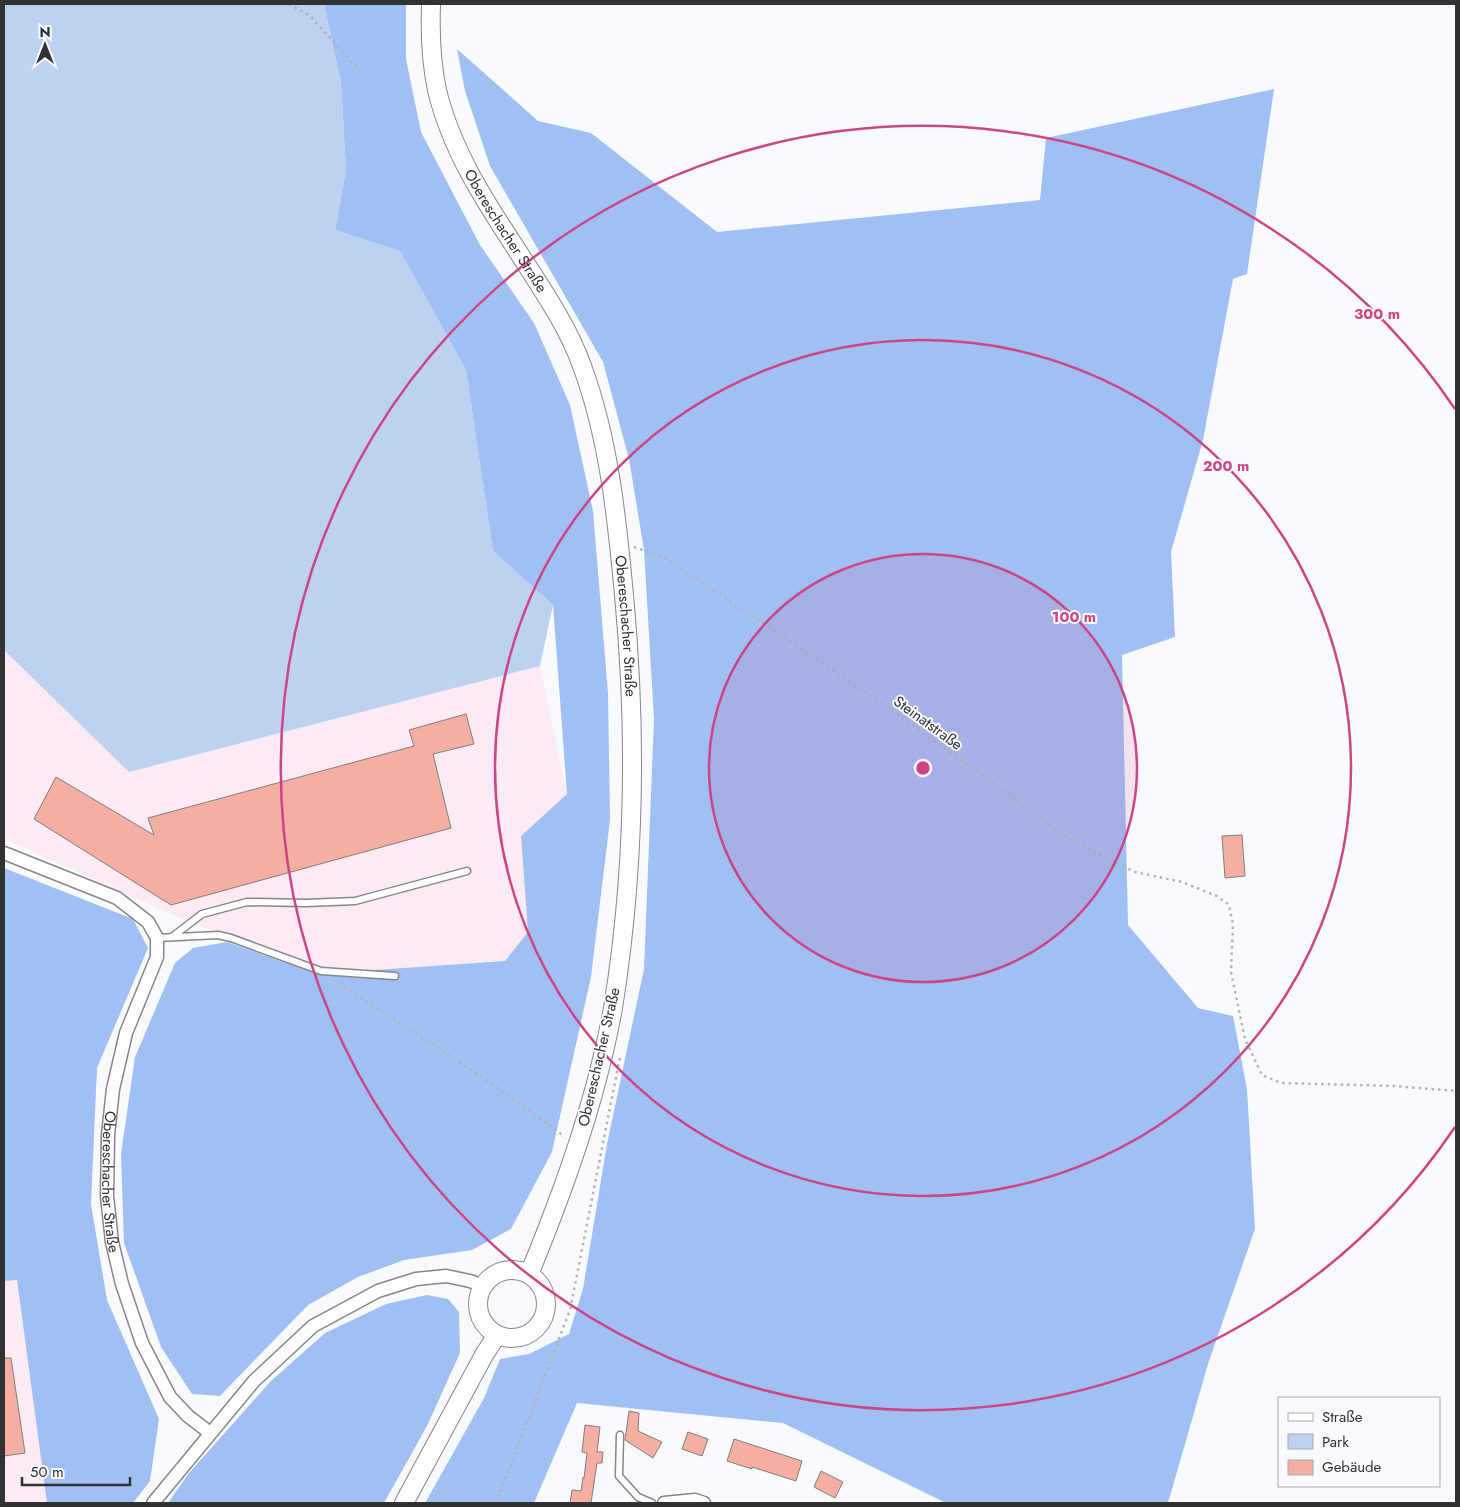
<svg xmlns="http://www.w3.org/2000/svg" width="1460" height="1507" font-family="Jost,sans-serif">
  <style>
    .industrial { fill: #fceaf4 }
    .green { fill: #bdd1f1 }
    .forest { fill: #a0c0f4 }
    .building { fill: #f4afa2; stroke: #817d7c }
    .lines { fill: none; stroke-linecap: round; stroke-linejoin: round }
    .lane-casing { stroke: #85878a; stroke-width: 9 }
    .street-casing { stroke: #85878a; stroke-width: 15 }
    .secondary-casing { stroke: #85878a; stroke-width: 20 }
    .path { stroke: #b1b3b5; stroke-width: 2.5; stroke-dasharray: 2.5 4; stroke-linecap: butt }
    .lane { stroke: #fff; stroke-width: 6 }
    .street { stroke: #fff; stroke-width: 12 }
    .secondary { stroke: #fff; stroke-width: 18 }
    .ring { fill: none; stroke: #cc4685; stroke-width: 2.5 }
    .labels { text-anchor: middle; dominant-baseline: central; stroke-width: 4; stroke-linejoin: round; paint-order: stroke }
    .street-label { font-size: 15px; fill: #313233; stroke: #f8fafd }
    .centre { fill: #cc4685; stroke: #f8fafd; stroke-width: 2.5 }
    .ring-label { font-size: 15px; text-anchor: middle; font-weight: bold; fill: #cc4685; stroke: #f8fafd; stroke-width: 4; stroke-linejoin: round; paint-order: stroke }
  </style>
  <rect width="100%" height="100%" fill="#f8fafd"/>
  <g class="industrial">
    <path d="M 4,650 L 130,772 L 540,666 L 567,794 L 521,836 L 528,932 L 505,962 L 376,970 L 322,967 L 191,923 L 4,839 Z"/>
    <path d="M 17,1280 L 47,1503 L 4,1503 L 4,1281 Z"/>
  </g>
  <path class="green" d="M 4,4 L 324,4 L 341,83 L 346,171 L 335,230 L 400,251 L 466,370 L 493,551 L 553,605 L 540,666 L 129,772 L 4,650 Z"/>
  <g class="forest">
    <path d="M 324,4 L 406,4 L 406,59 L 421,132 L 480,245 L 534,323 L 570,405 L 593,511 L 608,693 L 610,820 L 591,977 L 552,1152 L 511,1229 L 472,1250 L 404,1260 L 358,1277 L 308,1305 L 220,1396 L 192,1394 L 161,1347 L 124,1243 L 121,1154 L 135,1057 L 175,963 L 193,948 L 227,942 L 317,974 L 505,961 L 528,932 L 521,836 L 567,794 L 553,605 L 493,551 L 466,370 L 400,251 L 335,230 L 346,171 L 341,83 Z"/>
    <path d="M 457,49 L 538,121 L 591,133 L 717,232 L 1040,200 L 1046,138 L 1274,89 L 1247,274 L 1233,279 L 1203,440 L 1171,552 L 1175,637 L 1122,655 L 1128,925 L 1198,1008 L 1233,1016 L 1247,1089 L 1255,1229 L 1208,1364 L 1168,1503 L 946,1503 L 783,1423 L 577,1403 L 534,1503 L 425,1503 L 484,1398 L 500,1359 L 529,1354 L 569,1334 L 583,1289 L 607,1144 L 644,969 L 654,719 L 644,550 L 629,459 L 603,362 L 490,166 L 465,91 Z"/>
    <path d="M 4,868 L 133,919 L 148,948 L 97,1068 L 91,1204 L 107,1300 L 159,1419 L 150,1481 L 133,1503 L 47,1503 L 17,1280 L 4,1281 Z"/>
    <path d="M 427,1295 L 448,1299 L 459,1312 L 460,1353 L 427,1426 L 384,1503 L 168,1503 L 189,1473 L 271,1381 L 325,1333 L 386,1304 Z"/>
  </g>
  <g class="building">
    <path d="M 466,714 L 474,744 L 433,754 L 451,828 L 171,905 L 34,819 L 56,777 L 154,835 L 148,818 L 414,746 L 409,730 Z"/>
    <path d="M 1242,835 L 1245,876 L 1225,878 L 1222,836 Z"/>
    <path d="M 4,1358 L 11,1358 L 25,1453 L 4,1456 Z"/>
    <path d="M 629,1411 L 639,1413 L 638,1431 L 662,1442 L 653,1458 L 625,1440 Z"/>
    <path d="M 585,1425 L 600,1427 L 597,1452 L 603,1452 L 602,1463 L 597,1463 L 591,1503 L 570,1503 L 572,1490 L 581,1491 L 583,1477 L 584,1478 L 587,1453 L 582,1452 Z"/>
    <path d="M 688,1432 L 708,1439 L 702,1456 L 682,1449 Z"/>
    <path d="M 734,1439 L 802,1461 L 796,1481 L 752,1467 L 752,1469 L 727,1461 Z"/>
    <path d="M 821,1471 L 843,1482 L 835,1498 L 814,1487 Z"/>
  </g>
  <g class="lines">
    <defs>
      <g id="lane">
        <path d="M 172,937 L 202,914 L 247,902 L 306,903 L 355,901 L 467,871"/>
        <path d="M 157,938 L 218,935 L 231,938 L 321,971 L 395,976"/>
        <path d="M 620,1435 L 619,1476 L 638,1497 L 652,1503"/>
      </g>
      <g id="street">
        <path id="s1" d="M 4,853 L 117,898 L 148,922 L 157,938 L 157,957 L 126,1033 L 113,1089 L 108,1135 L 107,1196 L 112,1242 L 122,1284 L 142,1343 L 170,1397 L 188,1416 L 210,1433"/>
        <path d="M 153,1503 L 254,1381 L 313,1326 L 378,1291 L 416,1279 L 446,1276 L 470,1281 L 483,1286"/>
        <path d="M 664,1503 L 695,1500 L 704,1503"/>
      </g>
      <g id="secondary">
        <path id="s2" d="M 431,4 C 430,32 431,62 437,90 C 451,149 484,200 517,250 C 541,288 567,324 582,366 C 609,439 617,519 624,595 C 637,733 635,871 613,1008 C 602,1069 584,1129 563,1187 C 552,1217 541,1246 529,1274"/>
        <circle cx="512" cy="1304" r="34"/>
        <path d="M 404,1503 L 484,1355 L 497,1335"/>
      </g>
    </defs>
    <use href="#lane" class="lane-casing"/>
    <use href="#street" class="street-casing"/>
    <use href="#secondary" class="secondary-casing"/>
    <g class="path">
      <path d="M 289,4 L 310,16 L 360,71"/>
      <path d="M 634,547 L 667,559 L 758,620 L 884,705 L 1066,836 L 1096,853 L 1135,872 L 1182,882 L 1217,896 L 1229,905 L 1233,924 L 1231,972 L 1245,1039 L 1262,1075 L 1281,1083 L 1394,1086 L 1456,1091"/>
      <path d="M 339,983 L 489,1082 L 564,1136"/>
      <path d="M 495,1503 L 501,1490 L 570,1310 L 620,1057"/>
    </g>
    <use href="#lane" class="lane"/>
    <use href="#street" class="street"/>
    <use href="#secondary" class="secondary"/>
  </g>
  <circle cx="923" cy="768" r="214" fill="#cc4685" fill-opacity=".12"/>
  <g class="ring">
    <circle cx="923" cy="768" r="214"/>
    <circle cx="923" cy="768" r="428"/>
    <path d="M1455 1127A642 642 0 1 1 1455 409"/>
  </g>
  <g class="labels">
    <g class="street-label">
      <text stroke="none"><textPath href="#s2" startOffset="244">Obereschacher Straße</textPath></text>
      <text stroke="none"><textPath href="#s2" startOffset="664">Obereschacher Straße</textPath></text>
      <text transform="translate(928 723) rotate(36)">Steinatstraße</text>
      <text transform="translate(599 1057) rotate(-77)">Obereschacher Straße</text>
      <text stroke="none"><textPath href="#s1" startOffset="431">Obereschacher Straße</textPath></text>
    </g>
  </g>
  <circle cx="923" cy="768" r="8" class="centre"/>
  <g class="ring-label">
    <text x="1377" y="319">300 m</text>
    <text x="1226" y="471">200 m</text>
    <text x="1074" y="622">100 m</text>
  </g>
  <rect width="1460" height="1507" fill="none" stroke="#313233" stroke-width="10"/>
  <rect x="1278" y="1397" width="162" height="90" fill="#f8fafd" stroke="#a8aaac"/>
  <rect x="1288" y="1413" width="25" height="8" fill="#ffffff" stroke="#a8aaac"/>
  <text x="1322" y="1422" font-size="15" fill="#313233">Straße</text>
  <rect x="1288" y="1434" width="25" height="15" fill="#bdd1f1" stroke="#a8aaac"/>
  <text x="1322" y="1447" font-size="15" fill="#313233">Park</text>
  <rect x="1288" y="1460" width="25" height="15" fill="#f4afa2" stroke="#a8aaac"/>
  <text x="1322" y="1472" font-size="15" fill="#313233">Gebäude</text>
  <g transform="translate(45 45)" stroke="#f8fafd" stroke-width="4" paint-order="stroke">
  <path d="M0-4L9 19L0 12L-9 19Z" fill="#313233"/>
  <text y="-8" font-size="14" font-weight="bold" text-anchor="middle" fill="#313233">N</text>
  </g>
  <path d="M22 1477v8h108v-8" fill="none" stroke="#313233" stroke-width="2.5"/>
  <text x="30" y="1477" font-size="15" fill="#313233" stroke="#f8fafd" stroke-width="4" paint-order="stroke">50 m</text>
</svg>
